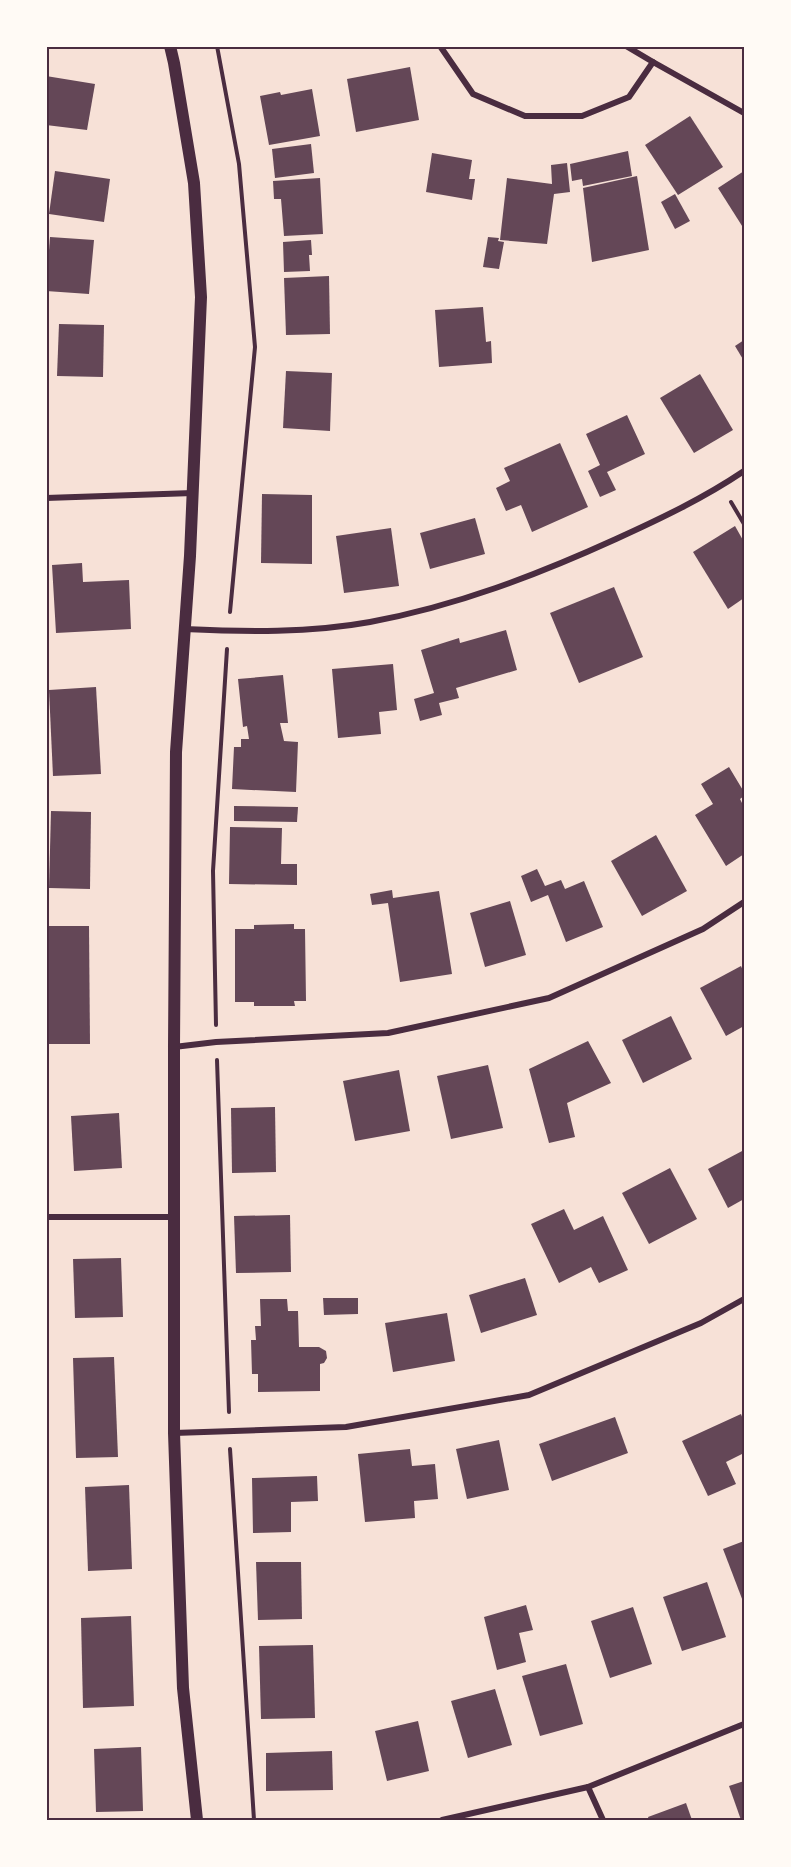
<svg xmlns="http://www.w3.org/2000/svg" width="791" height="1867" font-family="Figtree,sans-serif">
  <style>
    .building { fill: #644757 }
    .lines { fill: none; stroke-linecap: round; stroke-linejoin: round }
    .path { stroke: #4a2c40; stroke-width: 4 }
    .minor { stroke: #4a2c40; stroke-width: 6 }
    .secondary { stroke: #4a2c40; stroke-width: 12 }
    .neatline { fill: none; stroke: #4a2c40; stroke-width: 2 }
  </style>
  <rect width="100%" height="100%" fill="#f7e1d7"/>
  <g class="building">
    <path d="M 410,67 L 419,120 L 356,132 L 347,79 Z"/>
    <path d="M 46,76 L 95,84 L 87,130 L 46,125 Z"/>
    <path d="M 312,89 L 320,136 L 269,145 L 260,96 L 280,92 L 281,95 Z"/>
    <path d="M 690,116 L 723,167 L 678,195 L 645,145 Z"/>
    <path d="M 311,144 L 314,173 L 275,178 L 272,149 Z"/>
    <path d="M 628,151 L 632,176 L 583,186 L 582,179 L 572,181 L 570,164 Z"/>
    <path d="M 432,153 L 472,160 L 469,179 L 475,179 L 472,200 L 426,192 Z"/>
    <path d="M 567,163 L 570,192 L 554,194 L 547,244 L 500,240 L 507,178 L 552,184 L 551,165 Z"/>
    <path d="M 55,171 L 110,179 L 104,222 L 49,214 Z"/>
    <path d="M 744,171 L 744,229 L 718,188 Z"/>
    <path d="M 637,176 L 649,250 L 592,262 L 583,188 Z"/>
    <path d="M 320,178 L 323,234 L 284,236 L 281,199 L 274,199 L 273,181 Z"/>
    <path d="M 675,194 L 690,221 L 675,229 L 661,202 Z"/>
    <path d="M 50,237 L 94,240 L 89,294 L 46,291 Z"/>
    <path d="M 488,237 L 499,238 L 498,241 L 504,242 L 499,269 L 483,267 Z"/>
    <path d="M 311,240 L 312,255 L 309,255 L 310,271 L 284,272 L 283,242 Z"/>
    <path d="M 329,276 L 330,334 L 286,335 L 284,278 Z"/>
    <path d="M 483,307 L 486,342 L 491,341 L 492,363 L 439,367 L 435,310 Z"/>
    <path d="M 59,324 L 104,325 L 103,377 L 57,376 Z"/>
    <path d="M 744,340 L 744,361 L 735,346 Z"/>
    <path d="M 286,371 L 332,373 L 330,431 L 283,428 Z"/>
    <path d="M 700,374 L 733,430 L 694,453 L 660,398 Z"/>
    <path d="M 627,415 L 645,454 L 607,472 L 616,490 L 600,497 L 588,471 L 600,465 L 586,434 Z"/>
    <path d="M 560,443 L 588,507 L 532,532 L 521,505 L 506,511 L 496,488 L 510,481 L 504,468 Z"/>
    <path d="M 262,494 L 312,495 L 312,564 L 261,563 Z"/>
    <path d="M 475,518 L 485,554 L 430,569 L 420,533 Z"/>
    <path d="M 735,526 L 744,542 L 744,598 L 728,609 L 693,552 Z"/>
    <path d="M 391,528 L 399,586 L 344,593 L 336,536 Z"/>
    <path d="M 82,563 L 83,582 L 129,580 L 131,629 L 56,633 L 52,565 Z"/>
    <path d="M 614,587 L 643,657 L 579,683 L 550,613 Z"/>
    <path d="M 506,630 L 517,670 L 456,688 L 459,698 L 439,703 L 442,715 L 420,721 L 414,699 L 434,693 L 421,650 L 459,638 L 460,643 Z"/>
    <path d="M 393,664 L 397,710 L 379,712 L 381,734 L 338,738 L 332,669 Z"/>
    <path d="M 283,675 L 288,723 L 280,723 L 284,741 L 298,742 L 296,792 L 232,789 L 234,747 L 241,747 L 241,739 L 249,739 L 247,726 L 243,727 L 238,679 Z"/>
    <path d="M 96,687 L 101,774 L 53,776 L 49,690 Z"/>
    <path d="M 729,767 L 744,792 L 744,796 L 740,799 L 744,807 L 744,854 L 726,866 L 695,815 L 713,804 L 701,784 Z"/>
    <path d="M 234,806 L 298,807 L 297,822 L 234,821 Z"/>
    <path d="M 51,811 L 91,812 L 90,889 L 49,888 Z"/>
    <path d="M 230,827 L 282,828 L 281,864 L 297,864 L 297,885 L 229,884 Z"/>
    <path d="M 656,835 L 687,891 L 642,916 L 611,861 Z"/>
    <path d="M 537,869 L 545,886 L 561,880 L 565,889 L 584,881 L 603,927 L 566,942 L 548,895 L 531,902 L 521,876 Z"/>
    <path d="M 392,890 L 393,898 L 439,891 L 452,974 L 400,982 L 388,903 L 372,905 L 370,894 Z"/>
    <path d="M 510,901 L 526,955 L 485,967 L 470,913 Z"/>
    <path d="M 294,924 L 294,929 L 305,929 L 306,1001 L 294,1001 L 295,1006 L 254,1006 L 254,1002 L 235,1002 L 235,929 L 254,929 L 254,925 Z"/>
    <path d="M 48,926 L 89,926 L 90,1044 L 49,1044 Z"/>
    <path d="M 741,966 L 744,973 L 744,1026 L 726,1036 L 700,988 Z"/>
    <path d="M 671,1016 L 692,1059 L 643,1083 L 622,1040 Z"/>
    <path d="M 588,1041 L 611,1083 L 567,1103 L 575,1137 L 549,1143 L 529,1069 Z"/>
    <path d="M 488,1065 L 503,1128 L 451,1139 L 437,1076 Z"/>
    <path d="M 399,1070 L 410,1131 L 355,1141 L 343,1081 Z"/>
    <path d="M 275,1107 L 276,1172 L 232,1173 L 231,1108 Z"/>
    <path d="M 119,1113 L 122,1168 L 74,1171 L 71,1116 Z"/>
    <path d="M 744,1150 L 744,1199 L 728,1208 L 708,1169 Z"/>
    <path d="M 670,1168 L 697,1219 L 649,1244 L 622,1193 Z"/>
    <path d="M 564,1209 L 574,1230 L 603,1216 L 628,1270 L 599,1283 L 591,1267 L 559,1283 L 531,1224 Z"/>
    <path d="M 290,1215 L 291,1272 L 236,1273 L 234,1216 Z"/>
    <path d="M 121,1258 L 123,1317 L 75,1318 L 73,1259 Z"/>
    <path d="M 525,1278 L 537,1315 L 481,1333 L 469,1295 Z"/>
    <path d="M 323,1298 L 358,1298 L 358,1314 L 324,1315 Z"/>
    <path d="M 260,1299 L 287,1299 L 288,1311 L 298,1311 L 299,1347 L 319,1347 L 326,1351 L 327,1358 L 324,1363 L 320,1364 L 320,1391 L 258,1392 L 258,1374 L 252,1374 L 251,1340 L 256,1340 L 255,1326 L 261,1326 Z"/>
    <path d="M 447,1313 L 455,1361 L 393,1372 L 385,1323 Z"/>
    <path d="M 114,1357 L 118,1457 L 76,1458 L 73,1358 Z"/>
    <path d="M 741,1414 L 744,1422 L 744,1453 L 726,1462 L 736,1484 L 708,1496 L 682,1441 Z"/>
    <path d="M 615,1417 L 628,1453 L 552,1481 L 539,1444 Z"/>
    <path d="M 499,1440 L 509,1490 L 467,1499 L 456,1449 Z"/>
    <path d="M 410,1449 L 412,1466 L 435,1464 L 438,1499 L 414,1501 L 415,1518 L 365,1522 L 358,1454 Z"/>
    <path d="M 317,1476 L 318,1501 L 291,1502 L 291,1532 L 253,1533 L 252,1478 Z"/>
    <path d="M 129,1485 L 132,1569 L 88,1571 L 85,1487 Z"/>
    <path d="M 744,1541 L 744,1604 L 723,1549 Z"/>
    <path d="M 256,1562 L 301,1562 L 302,1619 L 258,1620 Z"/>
    <path d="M 707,1582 L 726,1637 L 682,1651 L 663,1597 Z"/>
    <path d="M 526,1605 L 533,1630 L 519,1633 L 526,1662 L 497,1670 L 484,1617 Z"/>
    <path d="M 633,1607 L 652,1664 L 610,1678 L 591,1621 Z"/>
    <path d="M 131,1616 L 134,1706 L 83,1708 L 81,1618 Z"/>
    <path d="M 313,1645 L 315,1718 L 261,1719 L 259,1646 Z"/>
    <path d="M 566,1664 L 583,1724 L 540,1736 L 522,1676 Z"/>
    <path d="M 495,1689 L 512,1745 L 468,1758 L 451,1701 Z"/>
    <path d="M 418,1721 L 429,1771 L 387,1781 L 375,1731 Z"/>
    <path d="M 141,1747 L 143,1811 L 96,1812 L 94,1749 Z"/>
    <path d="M 332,1751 L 333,1790 L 266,1791 L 266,1753 Z"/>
    <path d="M 744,1781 L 744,1820 L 741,1820 L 729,1786 Z"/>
    <path d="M 686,1803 L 692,1820 L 649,1820 L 648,1817 Z"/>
  </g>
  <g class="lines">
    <g class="path">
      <path d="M 217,46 L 239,164 L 255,347 L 230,612"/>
      <path d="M 731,502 L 744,524"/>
      <path d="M 216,1025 L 213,871 L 227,649"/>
      <path d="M 217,1060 L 229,1412"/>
      <path d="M 230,1449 L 254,1820"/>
    </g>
    <g class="minor">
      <path d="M 440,46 L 473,94 L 525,116 L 582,116 L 629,97 L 653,62 L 626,46"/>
      <path d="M 653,62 L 744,113"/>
      <path d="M 46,498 L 193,493"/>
      <path d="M 184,629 C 245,632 310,633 370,622 C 456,606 537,575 616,539 C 660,519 704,498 744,471"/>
      <path d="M 174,1047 L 216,1042 L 388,1033 L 549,998 L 703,929 L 744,902"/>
      <path d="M 46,1217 L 175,1217"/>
      <path d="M 174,1433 L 346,1427 L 529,1395 L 701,1323 L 744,1299"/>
      <path d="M 588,1787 L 603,1820"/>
      <path d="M 442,1820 L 588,1787 L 744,1724"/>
    </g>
    <path class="secondary" d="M 170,46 L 174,63 L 194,183 L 201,297 L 190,556 L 176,752 L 174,1047 L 174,1433 L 183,1688 L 197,1820"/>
  </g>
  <rect width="791" height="1867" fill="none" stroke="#fffaf5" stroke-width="96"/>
  <rect x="48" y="48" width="695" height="1771" class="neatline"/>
</svg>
